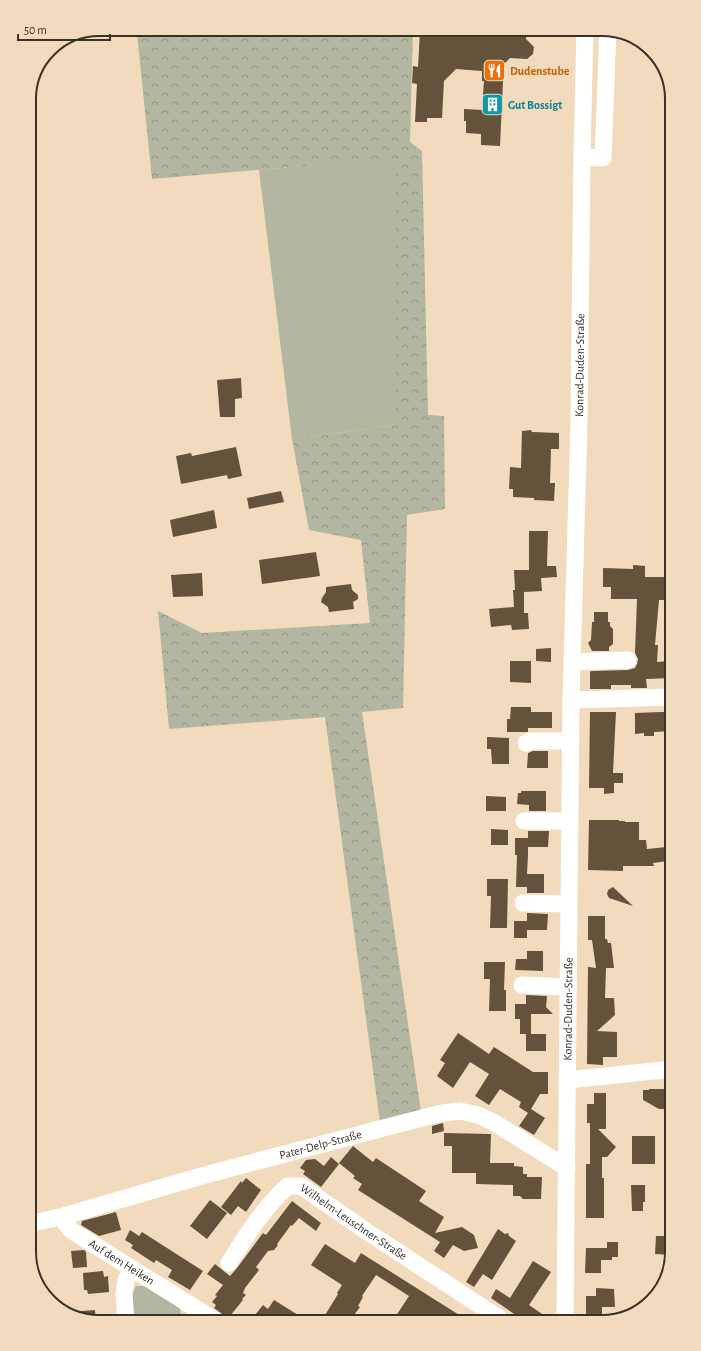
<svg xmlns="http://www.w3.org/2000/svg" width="701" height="1351" font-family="'Alegreya Sans',sans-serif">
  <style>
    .green { fill: #b3b6a0 }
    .forest { fill: url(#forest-crowns) }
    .building { fill: #64523a }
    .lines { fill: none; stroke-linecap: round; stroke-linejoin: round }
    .minor { stroke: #fff; stroke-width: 17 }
    .labels { text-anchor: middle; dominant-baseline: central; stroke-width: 4; stroke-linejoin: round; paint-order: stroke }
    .food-label { font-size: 12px; font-weight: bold; fill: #c56008; stroke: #f2dbbd; text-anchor: start }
    .culture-label { font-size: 12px; font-weight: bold; fill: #0d838f; stroke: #f2dbbd; text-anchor: start }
    .street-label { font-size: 12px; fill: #393125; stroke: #f2dbbd }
    .rim { fill: none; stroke: #393125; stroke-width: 2 }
  </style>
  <defs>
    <pattern id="forest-crowns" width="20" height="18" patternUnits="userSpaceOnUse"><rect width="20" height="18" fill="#b3b6a0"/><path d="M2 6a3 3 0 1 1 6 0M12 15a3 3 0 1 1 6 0" fill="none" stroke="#939582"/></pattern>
  </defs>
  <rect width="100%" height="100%" fill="#f2dbbd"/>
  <g class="green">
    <path d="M 396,157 L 396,425 L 292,439 L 259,170 Z"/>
    <path d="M 136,1286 L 148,1286 L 180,1307 L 181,1321 L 133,1321 L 131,1297 Z"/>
  </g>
  <path class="forest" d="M 413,31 L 410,142 L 422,151 L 428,415 L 444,416 L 445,509 L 407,515 L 403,708 L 362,712 L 421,1112 L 380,1122 L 325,717 L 169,729 L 158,611 L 202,633 L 370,623 L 361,540 L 309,530 L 292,439 L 396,425 L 396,158 L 152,179 L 137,34 Z"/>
  <g class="building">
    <path d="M 526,30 L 526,39 L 534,47 L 533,54 L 527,59 L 510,58 L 501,67 L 500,81 L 503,81 L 500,146 L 481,145 L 481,134 L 466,133 L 466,121 L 464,121 L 464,109 L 482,110 L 484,81 L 482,81 L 482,71 L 456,69 L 444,81 L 442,118 L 427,118 L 427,122 L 415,122 L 417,84 L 412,83 L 413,66 L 418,67 L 420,31 Z"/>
    <path d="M 241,378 L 242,398 L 235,399 L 235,417 L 220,417 L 217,380 Z"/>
    <path d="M 531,430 L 532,432 L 559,433 L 559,449 L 551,449 L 550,483 L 555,483 L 554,501 L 534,500 L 534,498 L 513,497 L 513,489 L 509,489 L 510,467 L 521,468 L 522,431 Z"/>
    <path d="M 236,447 L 242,476 L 228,479 L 227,475 L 181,484 L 176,456 L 191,453 L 192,456 Z"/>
    <path d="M 281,491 L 284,502 L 249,509 L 247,498 Z"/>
    <path d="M 214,510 L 217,528 L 173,537 L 170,520 Z"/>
    <path d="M 529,531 L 548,531 L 547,566 L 556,566 L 557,577 L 541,578 L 542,591 L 524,592 L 524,613 L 528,613 L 529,629 L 512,630 L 511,625 L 491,627 L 489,609 L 514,607 L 513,590 L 515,590 L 514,570 L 529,570 Z"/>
    <path d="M 316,552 L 320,576 L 262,584 L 259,560 Z"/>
    <path d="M 633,565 L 645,566 L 645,577 L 667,577 L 667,600 L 659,600 L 655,645 L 658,645 L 657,662 L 669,661 L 670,668 L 672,668 L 672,678 L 646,679 L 647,688 L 631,688 L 631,685 L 611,685 L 611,689 L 590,689 L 590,672 L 591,671 L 628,670 L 635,668 L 637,664 L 638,659 L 635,653 L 637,599 L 611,599 L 611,587 L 603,587 L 603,568 L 633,569 Z"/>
    <path d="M 202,573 L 203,596 L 173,597 L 171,575 Z"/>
    <path d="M 351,584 L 352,590 L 358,595 L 358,599 L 353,602 L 354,609 L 329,612 L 328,607 L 321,602 L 322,598 L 326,592 L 326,587 Z"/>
    <path d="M 594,612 L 608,612 L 608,622 L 610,622 L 610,626 L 613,629 L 613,644 L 609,647 L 609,651 L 592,651 L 588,643 L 591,640 L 592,622 L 594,622 Z"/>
    <path d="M 551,648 L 551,662 L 536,661 L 536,649 Z"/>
    <path d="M 510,661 L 531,661 L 531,683 L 510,682 Z"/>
    <path d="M 511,707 L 531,707 L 531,712 L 552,712 L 552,728 L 528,728 L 528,732 L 507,732 L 507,719 L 510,719 Z"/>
    <path d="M 590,712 L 616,712 L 613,773 L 623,773 L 623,783 L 614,783 L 614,793 L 604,794 L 604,788 L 589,788 Z"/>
    <path d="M 661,712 L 672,712 L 672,731 L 654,732 L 654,736 L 644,736 L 644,733 L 635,734 L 635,713 Z"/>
    <path d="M 487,737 L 509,738 L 509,764 L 492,764 L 491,749 L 487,749 Z"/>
    <path d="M 533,751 L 548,751 L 548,768 L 527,768 L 528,753 Z"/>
    <path d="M 521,791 L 546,791 L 546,811 L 529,811 L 529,805 L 517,804 L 518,793 L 521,793 Z"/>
    <path d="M 486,796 L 506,797 L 506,811 L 486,811 Z"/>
    <path d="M 589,820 L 619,820 L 619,821 L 625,821 L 625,822 L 639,822 L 639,840 L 646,840 L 647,849 L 666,847 L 668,861 L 653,863 L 654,866 L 623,866 L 623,871 L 588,870 Z"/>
    <path d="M 491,829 L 508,830 L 508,845 L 491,845 Z"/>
    <path d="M 528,831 L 549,831 L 548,847 L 528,847 L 528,855 L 527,874 L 544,874 L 544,893 L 527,893 L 527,887 L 516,887 L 517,855 L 515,855 L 515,838 L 528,838 Z"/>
    <path d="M 487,879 L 508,879 L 507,928 L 490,928 L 491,896 L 487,896 Z"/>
    <path d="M 613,887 L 633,906 L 609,898 L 607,894 L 608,890 Z"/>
    <path d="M 527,913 L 548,914 L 547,930 L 527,930 L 527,938 L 514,938 L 514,921 L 527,921 L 527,924 Z"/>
    <path d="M 588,916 L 605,916 L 605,939 L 607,939 L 608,943 L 611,943 L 614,968 L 606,968 L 605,998 L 614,998 L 615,1015 L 597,1031 L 617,1032 L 617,1057 L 603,1057 L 603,1065 L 587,1064 L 588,967 L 596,968 L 592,940 L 588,940 Z"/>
    <path d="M 527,951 L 543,951 L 543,971 L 515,970 L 516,959 L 527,959 Z"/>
    <path d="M 484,962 L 505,962 L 504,990 L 506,990 L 506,1011 L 489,1011 L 490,979 L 484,979 Z"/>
    <path d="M 526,995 L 547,996 L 546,1007 L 553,1014 L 531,1014 L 531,1034 L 526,1034 L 546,1034 L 546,1051 L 526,1051 L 526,1034 L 520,1034 L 520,1019 L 515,1019 L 515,1004 L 526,1004 Z"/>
    <path d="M 458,1033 L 489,1054 L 494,1047 L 533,1072 L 548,1072 L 548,1094 L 540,1094 L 531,1109 L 545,1118 L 534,1135 L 519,1126 L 528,1113 L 519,1107 L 521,1102 L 500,1089 L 489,1105 L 475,1096 L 489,1074 L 470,1062 L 453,1088 L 437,1076 L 445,1063 L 440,1060 Z"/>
    <path d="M 649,1089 L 672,1089 L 672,1109 L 659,1109 L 643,1100 L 643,1090 L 649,1090 Z"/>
    <path d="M 594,1093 L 606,1093 L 606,1129 L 598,1129 L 616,1147 L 607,1157 L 602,1157 L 602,1178 L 604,1178 L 604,1218 L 586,1218 L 586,1164 L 590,1164 L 590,1123 L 587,1123 L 587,1104 L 594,1104 Z"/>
    <path d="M 443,1123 L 444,1131 L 432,1134 L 432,1126 Z"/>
    <path d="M 444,1133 L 491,1134 L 490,1163 L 514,1163 L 514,1166 L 523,1167 L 523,1174 L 527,1174 L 527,1177 L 542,1177 L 541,1199 L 523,1199 L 520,1196 L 513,1196 L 513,1185 L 476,1184 L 476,1173 L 452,1173 L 452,1146 L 444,1146 Z"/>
    <rect x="632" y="1136" width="23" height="28"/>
    <path d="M 353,1146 L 373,1162 L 376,1158 L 426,1191 L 419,1201 L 444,1217 L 435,1233 L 462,1227 L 474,1235 L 478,1248 L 464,1251 L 453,1245 L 444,1258 L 434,1251 L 440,1242 L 358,1190 L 362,1184 L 353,1178 L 355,1176 L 339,1163 Z"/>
    <path d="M 331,1157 L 339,1164 L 321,1187 L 303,1174 L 305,1171 L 300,1168 L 306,1160 L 315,1159 L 324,1166 Z"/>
    <path d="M 246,1178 L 261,1190 L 246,1212 L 238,1206 L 231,1215 L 221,1207 L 241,1181 L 242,1183 Z"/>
    <path d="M 631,1185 L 645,1185 L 645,1202 L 643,1202 L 643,1211 L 632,1211 Z"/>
    <path d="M 210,1200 L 227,1213 L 207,1239 L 190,1226 Z"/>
    <path d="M 292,1201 L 321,1223 L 316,1231 L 299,1218 L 292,1226 L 291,1225 L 277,1244 L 278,1245 L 274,1250 L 268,1251 L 256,1267 L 259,1270 L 245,1288 L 243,1293 L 246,1295 L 242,1299 L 243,1300 L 230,1316 L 227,1314 L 225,1316 L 214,1308 L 216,1305 L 212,1302 L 217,1296 L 215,1295 L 223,1285 L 207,1274 L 215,1264 L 230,1276 L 237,1268 L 263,1233 L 266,1235 Z"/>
    <path d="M 116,1212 L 121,1230 L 99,1236 L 81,1225 L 82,1221 Z"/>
    <path d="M 498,1229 L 505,1234 L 508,1233 L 509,1236 L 516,1241 L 492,1280 L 483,1274 L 474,1287 L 466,1282 Z"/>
    <path d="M 130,1230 L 139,1236 L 142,1232 L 203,1271 L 190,1290 L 168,1277 L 172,1270 L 156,1260 L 154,1263 L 131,1248 L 133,1245 L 125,1240 Z"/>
    <path d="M 656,1236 L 672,1236 L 671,1255 L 655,1254 Z"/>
    <path d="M 607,1242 L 618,1242 L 618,1257 L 612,1257 L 612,1260 L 601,1260 L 601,1273 L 585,1273 L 586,1248 L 607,1248 Z"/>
    <path d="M 325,1244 L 355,1263 L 361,1253 L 464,1318 L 394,1319 L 409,1296 L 376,1275 L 362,1296 L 363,1297 L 358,1306 L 360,1307 L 351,1319 L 322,1320 L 338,1294 L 337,1293 L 342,1285 L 311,1265 Z"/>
    <path d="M 84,1250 L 86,1252 L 87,1267 L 73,1268 L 71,1251 Z"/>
    <path d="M 533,1261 L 551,1272 L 529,1305 L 548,1318 L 520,1318 L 491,1298 L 496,1289 L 510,1298 Z"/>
    <path d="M 103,1271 L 104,1277 L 108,1276 L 109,1292 L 88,1294 L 87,1290 L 84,1290 L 83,1273 Z"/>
    <path d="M 596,1288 L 614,1289 L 615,1307 L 602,1307 L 602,1315 L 600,1315 L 600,1317 L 586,1317 L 586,1296 L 596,1296 Z"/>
    <path d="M 274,1300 L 306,1320 L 251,1320 L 263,1305 L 268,1309 Z"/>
    <path d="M 95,1310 L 96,1322 L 69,1312 Z"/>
  </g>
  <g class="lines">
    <g class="minor">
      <path d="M 582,157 L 603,158 L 608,30"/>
      <path d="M 572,662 L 628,660"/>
      <path d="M 571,700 L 672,697"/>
      <path d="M 526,743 L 531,741 L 571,741"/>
      <path d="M 524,821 L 570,821"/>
      <path d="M 523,903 L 569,904"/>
      <path d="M 522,985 L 568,987"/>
      <path d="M 568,1080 L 672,1069"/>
      <path id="s1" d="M 64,1216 L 66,1224 L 72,1231 L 216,1321"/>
      <path id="s2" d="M 29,1224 L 64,1216 L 205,1175 L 391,1126 L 442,1113 L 460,1111 L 478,1115 L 493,1122 L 567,1168"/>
      <path id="s3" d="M 229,1263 C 246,1236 264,1207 288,1186 L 301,1186 L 366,1231 L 499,1318"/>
      <path id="s4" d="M 565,1317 L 571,700 L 579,423 L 582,157 L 585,29"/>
      <path d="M 126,1322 L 124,1294 L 126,1280 L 133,1269"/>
    </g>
  </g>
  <defs>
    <symbol id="restaurant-square" viewBox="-11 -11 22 22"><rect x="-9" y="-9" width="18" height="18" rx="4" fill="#e8710a" stroke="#f2dbbd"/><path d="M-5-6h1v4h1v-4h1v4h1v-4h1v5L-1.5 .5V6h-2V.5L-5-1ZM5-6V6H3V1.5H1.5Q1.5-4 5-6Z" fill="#fff"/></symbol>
    <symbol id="building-square" viewBox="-11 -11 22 22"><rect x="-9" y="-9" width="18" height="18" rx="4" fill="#0f9aa8" stroke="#f2dbbd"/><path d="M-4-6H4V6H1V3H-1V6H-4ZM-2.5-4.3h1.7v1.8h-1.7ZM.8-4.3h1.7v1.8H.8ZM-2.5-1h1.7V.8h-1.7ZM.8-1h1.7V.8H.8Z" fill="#fff"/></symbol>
  </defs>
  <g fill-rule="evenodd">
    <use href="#restaurant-square" x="482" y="58" width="25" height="25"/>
    <use href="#building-square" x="480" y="92" width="25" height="25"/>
  </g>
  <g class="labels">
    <g class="food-label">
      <text x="510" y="71">Dudenstube</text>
    </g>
    <g class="culture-label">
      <text x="508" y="105">Gut Bossigt</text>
    </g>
    <g class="street-label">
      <text stroke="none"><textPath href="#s4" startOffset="952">Konrad-Duden-Straße</textPath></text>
      <text stroke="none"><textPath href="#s4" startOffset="308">Konrad-Duden-Straße</textPath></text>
      <text stroke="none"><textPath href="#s2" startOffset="302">Pater-Delp-Straße</textPath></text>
      <text stroke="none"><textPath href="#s3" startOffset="174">Wilhelm-Leuschner-Straße</textPath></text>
      <text stroke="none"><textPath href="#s1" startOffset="76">Auf dem Heiken</textPath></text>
    </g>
  </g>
  <path d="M0 0H701V1351H0ZM99 36H602A63 63 0 0 1 665 99V1252A63 63 0 0 1 602 1315H99A63 63 0 0 1 36 1252V99A63 63 0 0 1 99 36Z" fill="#f2dbbd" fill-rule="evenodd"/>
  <path class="rim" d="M99 36H602A63 63 0 0 1 665 99V1252A63 63 0 0 1 602 1315H99A63 63 0 0 1 36 1252V99A63 63 0 0 1 99 36Z"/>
  <path d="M18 34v6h92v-6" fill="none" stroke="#393125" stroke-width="2"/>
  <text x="24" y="34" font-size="12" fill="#393125" stroke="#f2dbbd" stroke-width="3" paint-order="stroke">50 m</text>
</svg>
